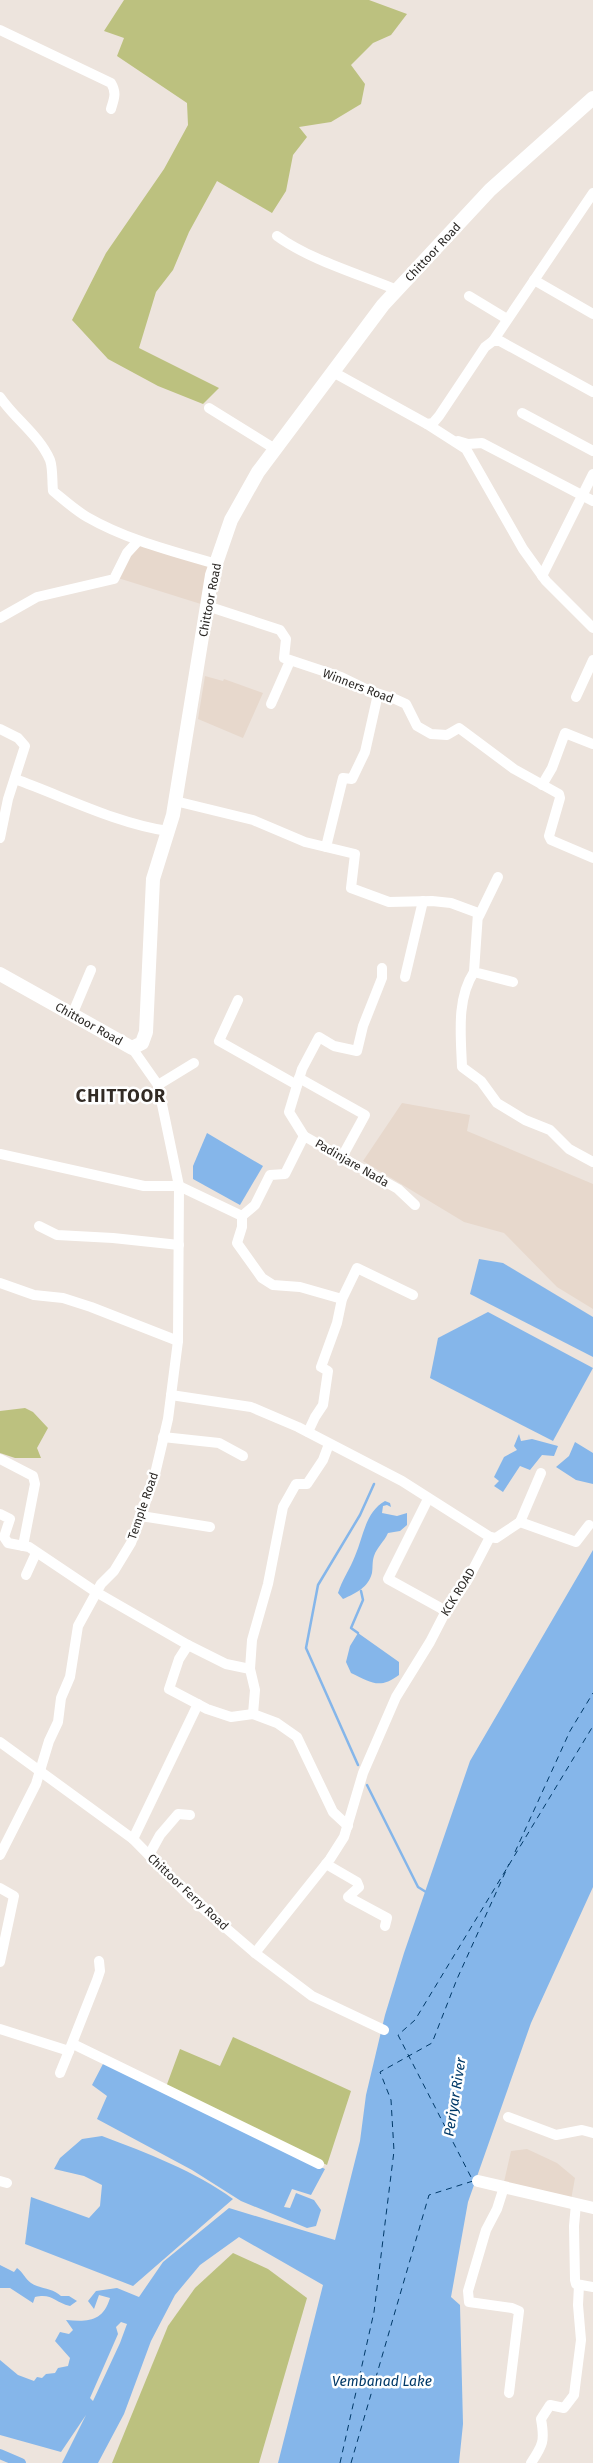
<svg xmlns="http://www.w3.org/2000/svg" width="593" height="2463" font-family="'Fira Sans',sans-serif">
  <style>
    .built { fill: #e7d8cc }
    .green { fill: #bcc17f }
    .water { fill: #85b6ea; fill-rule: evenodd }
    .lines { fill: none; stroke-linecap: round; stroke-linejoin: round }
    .stream { stroke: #85b6ea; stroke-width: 2.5 }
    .canal { stroke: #85b6ea; stroke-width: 10 }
    .ferry { stroke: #003968; stroke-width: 1; stroke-dasharray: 6 5; stroke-linecap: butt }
    .minor { stroke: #fff; stroke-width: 10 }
    .tertiary { stroke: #fff; stroke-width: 12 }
    .secondary { stroke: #fff; stroke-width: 14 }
    .labels { text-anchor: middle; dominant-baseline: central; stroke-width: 5; stroke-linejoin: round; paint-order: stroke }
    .street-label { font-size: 12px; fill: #2b2825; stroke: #fff }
    .water-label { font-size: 14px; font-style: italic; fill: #003968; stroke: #fff }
    .district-label { font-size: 18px; font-weight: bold; letter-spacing: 1px; fill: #322b25; stroke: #fff }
  </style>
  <rect width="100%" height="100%" fill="#ede4dd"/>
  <g class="built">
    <path d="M 139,544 L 209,566 L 204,605 L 118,578 L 127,557 Z"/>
    <path d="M 205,676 L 223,681 L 224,679 L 263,693 L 243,738 L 198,719 Z"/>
    <path d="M 402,1103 L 470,1115 L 467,1131 L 593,1184 L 593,1309 L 557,1287 L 504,1233 L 464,1222 L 363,1161 Z"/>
    <path d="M 527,2149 L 557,2163 L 575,2178 L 571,2200 L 504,2182 L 511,2151 Z"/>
  </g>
  <g class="green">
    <path d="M 124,0 L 369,0 L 407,14 L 391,35 L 373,43 L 351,65 L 365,84 L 361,104 L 331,122 L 299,127 L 307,137 L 293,155 L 286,191 L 272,213 L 217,181 L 189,232 L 173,270 L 156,292 L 139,348 L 219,388 L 203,404 L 158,386 L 108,359 L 72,320 L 106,253 L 164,169 L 188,125 L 187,103 L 117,56 L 124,38 L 104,31 Z"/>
    <path d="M 25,1408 L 33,1412 L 48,1428 L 37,1448 L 41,1458 L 15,1458 L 0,1453 L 0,1411 Z"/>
    <path d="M 233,2037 L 351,2091 L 327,2165 L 166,2087 L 180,2049 L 220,2066 Z"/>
    <path d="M 233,2253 L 268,2269 L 307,2298 L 259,2463 L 112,2463 L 168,2326 L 195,2288 Z"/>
  </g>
  <g class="water">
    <path d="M 207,1133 L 263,1166 L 240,1205 L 193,1179 L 193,1166 Z"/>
    <path d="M 479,1259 L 503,1263 L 593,1317 L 593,1357 L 470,1294 Z"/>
    <path d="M 488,1312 L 593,1368 L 553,1441 L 430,1378 L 438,1338 Z"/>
    <path d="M 519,1434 L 521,1441 L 532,1439 L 558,1446 L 554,1456 L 542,1455 L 530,1470 L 520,1466 L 503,1492 L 494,1486 L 499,1481 L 494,1477 L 504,1457 L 517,1450 L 514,1446 Z"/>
    <path d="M 575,1442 L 593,1453 L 593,1484 L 576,1480 L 556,1467 L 569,1456 Z"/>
    <path d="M 385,1501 L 390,1503 L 391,1507 L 387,1505 L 383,1506 L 382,1513 L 397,1516 L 407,1513 L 407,1525 L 400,1531 L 388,1533 C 384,1542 377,1547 374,1556 C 372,1562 373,1567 372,1573 C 368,1588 356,1593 343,1599 L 338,1593 C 342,1580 350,1569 355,1556 C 363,1538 365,1512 385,1501 Z"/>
    <path d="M 593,1550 L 593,1887 L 531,2023 L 468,2202 L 451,2297 L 460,2305 L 463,2424 L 459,2463 L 278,2463 L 323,2285 L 239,2237 L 200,2265 L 175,2295 L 151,2341 L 124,2414 L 98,2463 L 62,2463 L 86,2415 L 61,2452 L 0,2435 L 0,2360 L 18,2375 L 34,2381 L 37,2377 L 42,2378 L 46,2374 L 55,2373 L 58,2368 L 68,2366 L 70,2358 L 55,2341 L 60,2332 L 69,2334 L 73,2330 L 66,2320 C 87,2322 103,2322 110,2298 L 99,2295 L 94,2309 L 88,2301 L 96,2291 L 117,2288 L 139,2297 L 163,2262 L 229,2208 L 335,2240 L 360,2141 L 366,2095 L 385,2015 L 404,1953 L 470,1761 ZM 121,2322 L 127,2324 L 120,2343 L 93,2401 L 90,2398 L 118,2334 L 116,2327 Z"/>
    <path d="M 358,1633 L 399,1662 L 399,1675 C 379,1690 371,1682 351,1673 L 346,1662 L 350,1646 Z"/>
    <path d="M 104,2062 L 325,2169 L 311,2195 L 292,2189 L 284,2207 L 290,2208 L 296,2193 L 314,2200 L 321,2210 L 316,2226 L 307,2228 L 241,2201 L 192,2170 L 97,2119 L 107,2096 L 92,2085 Z"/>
    <path d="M 102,2136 C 147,2153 195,2171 233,2199 L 133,2286 L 25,2244 L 31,2197 L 89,2218 L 100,2206 L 102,2185 L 84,2176 L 54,2169 L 60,2158 L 82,2139 Z"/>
    <path d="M 0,2265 L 14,2272 L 17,2268 C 23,2272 25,2279 31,2283 C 40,2289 53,2288 61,2296 L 69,2296 L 77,2301 L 70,2306 C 54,2302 52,2293 35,2297 L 33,2303 L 10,2288 L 0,2288 Z"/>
  </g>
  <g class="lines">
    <g class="stream">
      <path d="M 358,1633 L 351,1628 L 363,1600 L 361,1591"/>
      <path d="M 358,1765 L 306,1648 L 318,1585 L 360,1515 L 374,1484"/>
      <path d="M 367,1785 L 418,1887 L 426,1892"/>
    </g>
    <path class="canal" d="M 0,2454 L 21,2463"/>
    <g class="ferry">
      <path d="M 515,1852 L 570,1731 L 593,1693"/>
      <path d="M 340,2463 L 374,2312 L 394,2151 L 391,2100 L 380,2072 L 432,2043 L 457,1979 L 509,1864"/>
      <path d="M 351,2463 L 429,2195 L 473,2181 L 398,2035 L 415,2020 L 593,1726"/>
    </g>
    <g class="minor">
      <path d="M 0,30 L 111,83 C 117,93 114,99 111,109"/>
      <path d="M 277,236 C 310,260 359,274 397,290"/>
      <path d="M 534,280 L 593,314"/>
      <path d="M 469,296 L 507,319"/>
      <path d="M 493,341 L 593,193"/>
      <path d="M 333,372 L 427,424 L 433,423 L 439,416 L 485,347 L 493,341 L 500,341 L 593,392"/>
      <path d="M 0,397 C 15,419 39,435 50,460 C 53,468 52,482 53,491 C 64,500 75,510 87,517 C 127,540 172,551 216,564"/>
      <path d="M 209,408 L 275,449"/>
      <path d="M 522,413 L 593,451"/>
      <path d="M 427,424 L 466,449 L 523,549 L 546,581 L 593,628"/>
      <path d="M 458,441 L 468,444 L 482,443 L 593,501"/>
      <path d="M 542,576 L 593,474"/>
      <path d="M 207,606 L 280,630 L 286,639 L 284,658 L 341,677 L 370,691 L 395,699 L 406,704 L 417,726 L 431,734 L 447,735 L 459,728 L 514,769 L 559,794 L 560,798 L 549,836 L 551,840 L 593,858"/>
      <path d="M 0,618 L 37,597 L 114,579 L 127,553 L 138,541"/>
      <path d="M 576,697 L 593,660"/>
      <path d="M 271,704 L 290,661"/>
      <path d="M 0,729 L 18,738 L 25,746 L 8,799 L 0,838"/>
      <path d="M 15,779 C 65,797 115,823 168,831"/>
      <path d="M 542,785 L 552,768 L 565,733 L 593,744"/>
      <path d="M 175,801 L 253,820 L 305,842 L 355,854 L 351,888 L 389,902 L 432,901 L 451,903 L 478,913 L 474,972 L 513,982"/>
      <path d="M 326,847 L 343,778 L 352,779 L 365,752 L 378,694"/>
      <path d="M 479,916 L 498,877"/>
      <path d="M 474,972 C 456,999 461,1037 462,1067 L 481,1081 L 497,1103 L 525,1120 L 550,1130 L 569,1149 L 593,1162"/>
      <path d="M 405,977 L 423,901"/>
      <path d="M 238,1000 L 219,1041 L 297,1085"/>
      <path d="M 72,1015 L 91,970"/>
      <path d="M 299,1078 L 365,1115 L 342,1157"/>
      <path d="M 158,1085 L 194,1063"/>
      <path d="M 304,1136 L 289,1112 L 302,1069 L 319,1037 L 334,1046 L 357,1051 L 363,1026 L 382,978 L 382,968"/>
      <path d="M 0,1154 L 144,1186 L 179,1186 L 242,1216 L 255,1205 L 270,1175 L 285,1174 L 304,1136 L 398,1189 L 415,1205"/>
      <path d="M 242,1216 L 242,1227 L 237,1243 L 262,1278 L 273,1285 L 300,1287 L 342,1299"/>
      <path d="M 39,1226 L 57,1235 L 113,1238 L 179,1245"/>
      <path d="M 0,1283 L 34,1295 L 63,1298 L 91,1307 L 178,1341 L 179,1186 L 158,1085 L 132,1048"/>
      <path d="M 171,1395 L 251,1407 L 298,1427 L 402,1481 L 490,1537 L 467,1581 L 446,1611 L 430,1642 L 396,1697 L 363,1773 L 344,1837 L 330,1859 L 255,1953"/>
      <path d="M 308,1432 L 315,1417 L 323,1405 L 328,1371 L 321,1367 L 337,1323 L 342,1299 L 357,1268 L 413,1295"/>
      <path d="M 163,1437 L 219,1443 L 243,1456"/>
      <path d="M 329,1444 L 323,1460 L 307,1484 L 296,1484 L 283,1507 L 268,1584 L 252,1640 L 250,1669 L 255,1690 L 253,1714 L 277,1723 L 297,1737 L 333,1812 L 348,1826"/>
      <path d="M 0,1459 L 33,1476 L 35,1484 L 23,1546"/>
      <path d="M 428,1499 L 388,1579 L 446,1611"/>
      <path d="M 0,1514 L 10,1519 L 4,1537 L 8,1543 L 29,1547 L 96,1592 L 188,1645"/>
      <path d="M 141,1516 L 210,1527"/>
      <path d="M 520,1522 L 541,1473"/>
      <path d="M 490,1537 L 496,1538 L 520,1522 L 576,1542 L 589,1525"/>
      <path d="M 26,1575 L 36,1553"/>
      <path d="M 250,1669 L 226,1664 L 188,1645 L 179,1659 L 169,1689 L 207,1709 L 231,1717 L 253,1714"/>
      <path d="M 0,1742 L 133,1839 L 191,1898 L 255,1953 L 312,1996 L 384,2030"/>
      <path d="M 133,1839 L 198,1704"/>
      <path d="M 0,1855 L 36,1784 L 49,1741 L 58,1722 L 61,1698 L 70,1677 L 78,1626 L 101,1584 L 114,1571 L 131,1543 L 141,1516 L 155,1474 L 168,1419 L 178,1341"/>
      <path d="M 149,1855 L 160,1835 L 178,1814 L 190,1815"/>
      <path d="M 326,1864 L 357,1882 L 359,1887 L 348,1897 L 387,1918 L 385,1926"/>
      <path d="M 0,1888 L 14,1896 L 0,1962"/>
      <path d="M 0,2029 L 69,2051 L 97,1980 L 100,1971 L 99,1961"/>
      <path d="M 73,2044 L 319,2164"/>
      <path d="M 60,2073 L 69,2051"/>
      <path d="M 508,2117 L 556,2135 L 582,2130 L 593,2133"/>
      <path d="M 0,2181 L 7,2183"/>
      <path d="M 504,2187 L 497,2209 L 486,2230 L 468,2291 L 469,2302 L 512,2308 L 519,2311 L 509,2393"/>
      <path d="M 576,2204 L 574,2226 L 575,2280 L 576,2284 L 593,2287"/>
      <path d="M 531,2463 C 543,2445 545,2441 541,2419 L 550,2405 L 564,2408 L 574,2395 L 581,2340 L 578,2305 L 579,2285"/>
    </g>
    <path class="tertiary" d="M 478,2181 L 593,2208"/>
    <path class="secondary" d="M 0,974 L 132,1048 L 142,1043 L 146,1032 L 153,879 L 173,815 L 212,575 L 231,520 L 258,472 L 383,305 L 490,190 L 593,98"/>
  </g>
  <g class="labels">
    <g class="street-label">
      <text transform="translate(433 252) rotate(-47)">Chittoor Road</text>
      <text transform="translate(210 600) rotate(-79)">Chittoor Road</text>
      <text transform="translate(358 686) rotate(21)">Winners Road</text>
      <text transform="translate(89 1024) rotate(29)">Chittoor Road</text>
      <text transform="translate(352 1163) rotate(30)">Padinjare Nada</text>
      <text transform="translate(143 1506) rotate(-71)">Temple Road</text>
      <text transform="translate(458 1592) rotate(-58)">KCK ROAD</text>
      <text transform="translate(188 1892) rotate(43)">Chittoor Ferry Road</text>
    </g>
    <g class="water-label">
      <text transform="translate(455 2097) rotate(-81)">Periyar River</text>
      <text x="382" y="2381">Vembanad Lake</text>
    </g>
    <g class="district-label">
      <text x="121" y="1096">CHITTOOR</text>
    </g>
  </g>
</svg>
